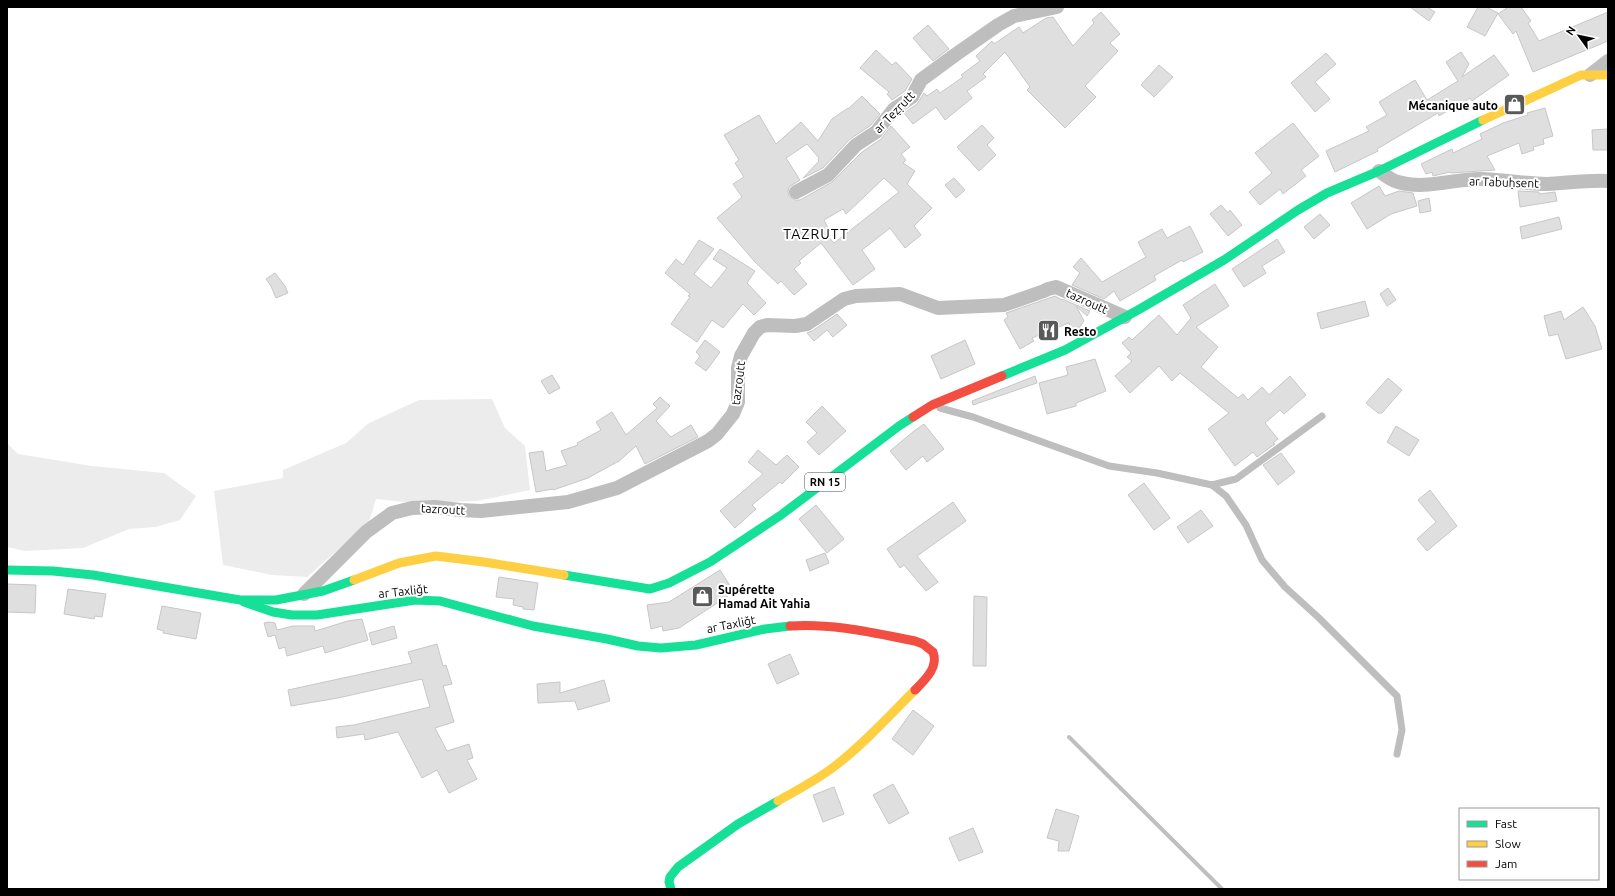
<svg xmlns="http://www.w3.org/2000/svg" width="1615" height="896" font-family="Ubuntu,sans-serif">
  <style>
    .green { fill: #ececec }
    .lines { fill: none; stroke-linecap: round; stroke-linejoin: round }
    .stream { stroke: #bfbfbf; stroke-width: 4 }
    .building { fill: #dfdfdf; stroke: #c7c7c7; fill-rule: evenodd }
    .lane { stroke: #bebebe; stroke-width: 7 }
    .street { stroke: #bebebe; stroke-width: 14 }
    .fast { stroke: #16e098; stroke-width: 9 }
    .slow { stroke: #ffcf43; stroke-width: 9 }
    .jam { stroke: #f24e42; stroke-width: 9 }
    .labels { text-anchor: middle; dominant-baseline: central; stroke-width: 4; stroke-linejoin: round; paint-order: stroke }
    .shield { fill: #fff; stroke: #4c4c4c; stroke-width: 1 }
    .shield-label { font-size: 11px; font-weight: bold; fill: #000 }
    .poi-label { font-size: 12px; font-weight: bold; fill: #000; stroke: #fff; text-anchor: start }
    .street-label { font-size: 12px; fill: #000; stroke: #fff }
    .quarter-label { font-size: 14px; letter-spacing: 1px; fill: #000; stroke: #fff }
  </style>
  <rect width="100%" height="100%" fill="#fff"/>
  <g class="green">
    <path d="M 492,399 L 505,428 L 525,446 L 530,490 L 477,501 L 417,503 L 376,499 L 369,522 L 307,577 L 272,575 L 223,565 L 214,491 L 283,478 L 283,470 L 346,443 L 369,423 L 419,400 Z"/>
    <path d="M 7,443 L 18,454 L 92,466 L 164,473 L 196,496 L 180,520 L 155,527 L 129,529 L 83,548 L 25,551 L 7,547 Z"/>
  </g>
  <g class="lines">
    <path class="stream" d="M 1069,737 L 1222,889"/>
  </g>
  <g class="building">
    <path d="M 1410,7 L 1427,7 L 1435,12 L 1429,21 Z"/>
    <path d="M 1478,7 L 1486,7 L 1498,13 L 1485,36 L 1467,27 Z"/>
    <path d="M 1508,7 L 1521,7 L 1531,21 L 1528,23 L 1539,41 L 1608,12 L 1608,41 L 1533,72 L 1516,31 L 1513,34 L 1498,14 Z"/>
    <path d="M 1101,12 L 1120,34 L 1110,43 L 1118,51 L 1085,86 L 1096,97 L 1065,128 L 1027,90 L 1030,87 L 1005,52 L 983,74 L 986,77 L 967,91 L 972,98 L 945,120 L 936,107 L 913,124 L 904,113 L 917,104 L 924,93 L 927,96 L 937,89 L 940,93 L 963,77 L 961,75 L 980,61 L 976,56 L 992,41 L 994,44 L 1019,27 L 1023,33 L 1046,18 L 1053,17 L 1073,46 L 1094,23 L 1092,20 Z"/>
    <path d="M 928,25 L 949,49 L 933,61 L 913,38 Z"/>
    <path d="M 876,50 L 892,65 L 896,62 L 912,79 L 905,91 L 892,100 L 887,94 L 889,92 L 860,68 Z"/>
    <path d="M 1461,52 L 1469,64 L 1462,77 L 1494,55 L 1509,75 L 1472,101 L 1470,98 L 1455,109 L 1454,107 L 1439,116 L 1438,113 L 1377,149 L 1378,151 L 1335,172 L 1326,151 L 1369,131 L 1366,127 L 1387,115 L 1379,102 L 1415,80 L 1427,100 L 1458,81 L 1446,62 Z"/>
    <path d="M 1326,53 L 1336,64 L 1315,82 L 1330,99 L 1315,112 L 1291,83 Z"/>
    <path d="M 1159,65 L 1173,77 L 1154,97 L 1141,85 Z"/>
    <path d="M 862,96 L 880,114 L 870,126 L 850,139 L 823,168 L 803,178 L 819,161 L 818,160 L 819,158 L 807,144 L 786,158 L 800,180 L 789,187 L 788,192 L 789,196 L 795,200 L 800,200 L 832,182 L 862,152 L 881,139 L 891,126 L 910,147 L 901,154 L 906,160 L 903,163 L 915,171 L 907,184 L 932,208 L 914,226 L 921,235 L 905,248 L 890,228 L 862,250 L 875,269 L 853,285 L 821,243 L 799,261 L 801,263 L 794,269 L 807,284 L 794,295 L 781,281 L 778,284 L 755,262 L 717,218 L 742,197 L 733,184 L 744,177 L 735,163 L 739,160 L 724,135 L 759,115 L 776,144 L 801,122 L 818,141 L 832,119 L 848,108 L 848,109 ZM 884,178 L 899,192 L 834,243 L 825,233 L 829,230 L 824,220 L 843,209 L 846,214 Z"/>
    <path d="M 1545,108 L 1553,136 L 1543,139 L 1544,144 L 1533,147 L 1534,150 L 1522,154 L 1519,143 L 1487,156 L 1495,170 L 1451,173 L 1450,172 L 1433,176 L 1432,172 L 1426,174 L 1421,164 L 1452,149 L 1453,153 L 1482,139 L 1480,134 L 1503,123 L 1528,115 L 1527,113 Z"/>
    <path d="M 1293,123 L 1319,156 L 1301,170 L 1306,176 L 1283,194 L 1280,189 L 1260,205 L 1249,192 L 1272,173 L 1255,153 Z"/>
    <path d="M 982,125 L 994,138 L 987,145 L 996,155 L 979,171 L 957,147 Z"/>
    <path d="M 1608,129 L 1608,150 L 1593,150 L 1592,130 Z"/>
    <path d="M 954,178 L 965,190 L 956,198 L 945,185 Z"/>
    <path d="M 1379,186 L 1385,196 L 1399,191 L 1413,193 L 1417,206 L 1391,214 L 1367,229 L 1351,203 Z"/>
    <path d="M 1518,191 L 1539,192 L 1539,194 L 1555,192 L 1557,201 L 1520,207 Z"/>
    <path d="M 1429,198 L 1431,211 L 1420,213 L 1418,201 Z"/>
    <path d="M 1221,205 L 1228,213 L 1230,210 L 1242,225 L 1228,236 L 1210,214 Z"/>
    <path d="M 1320,214 L 1330,225 L 1314,239 L 1304,227 Z"/>
    <path d="M 1559,217 L 1562,229 L 1522,239 L 1520,227 Z"/>
    <path d="M 1190,226 L 1203,252 L 1183,262 L 1182,260 L 1154,276 L 1156,280 L 1120,301 L 1114,291 L 1104,299 L 1072,285 L 1080,273 L 1073,267 L 1081,258 L 1102,282 L 1146,257 L 1138,242 L 1162,229 L 1167,238 Z"/>
    <path d="M 1277,239 L 1285,252 L 1262,266 L 1266,273 L 1244,287 L 1232,269 Z"/>
    <path d="M 699,240 L 714,249 L 694,274 L 711,288 L 727,268 L 713,259 L 720,249 L 755,271 L 747,283 L 766,303 L 754,315 L 743,304 L 723,328 L 712,320 L 697,342 L 671,324 L 690,297 L 688,296 L 690,294 L 665,273 L 676,259 L 683,265 Z"/>
    <path d="M 275,273 L 285,286 L 288,293 L 276,298 L 271,286 L 266,279 Z"/>
    <path d="M 1215,284 L 1229,306 L 1196,327 L 1218,347 L 1201,367 L 1238,398 L 1243,394 L 1248,400 L 1262,387 L 1269,395 L 1290,376 L 1306,395 L 1284,414 L 1280,410 L 1265,423 L 1278,439 L 1273,443 L 1275,444 L 1257,457 L 1253,452 L 1235,466 L 1208,429 L 1229,413 L 1180,373 L 1172,381 L 1159,366 L 1130,393 L 1115,376 L 1132,361 L 1127,357 L 1131,353 L 1122,343 L 1129,337 L 1132,340 L 1159,315 L 1177,335 L 1191,318 L 1183,305 Z"/>
    <path d="M 1388,288 L 1396,300 L 1387,306 L 1380,294 Z"/>
    <path d="M 1055,296 L 1062,300 L 1062,299 L 1090,311 L 1087,316 L 1076,306 L 1084,321 L 1079,328 L 1070,330 L 1069,323 L 1032,338 L 1034,341 L 1020,349 L 1004,320 L 1008,317 L 1006,313 Z"/>
    <path d="M 1365,301 L 1369,316 L 1321,329 L 1317,313 Z"/>
    <path d="M 1583,307 L 1595,326 L 1602,349 L 1566,359 L 1558,334 L 1549,336 L 1544,316 L 1561,311 L 1564,320 Z"/>
    <path d="M 837,314 L 847,325 L 833,337 L 827,330 L 814,341 L 807,333 L 812,331 Z"/>
    <path d="M 705,340 L 720,352 L 706,371 L 695,363 L 700,356 L 696,352 Z"/>
    <path d="M 965,340 L 975,364 L 941,379 L 931,356 Z"/>
    <path d="M 1095,359 L 1106,391 L 1076,403 L 1076,406 L 1047,414 L 1039,383 L 1068,375 L 1066,367 Z"/>
    <path d="M 552,375 L 560,388 L 549,394 L 541,381 Z"/>
    <path d="M 1035,376 L 1037,383 L 973,405 L 972,401 Z"/>
    <path d="M 1388,378 L 1402,390 L 1382,413 L 1378,413 L 1366,403 Z"/>
    <path d="M 660,397 L 670,406 L 656,421 L 671,437 L 691,425 L 698,437 L 645,464 L 636,446 L 618,462 L 617,462 L 588,478 L 553,490 L 553,489 L 536,492 L 529,453 L 543,451 L 546,471 L 567,465 L 561,451 L 578,445 L 577,443 L 601,430 L 596,422 L 612,412 L 626,435 L 657,408 L 653,404 Z"/>
    <path d="M 822,406 L 846,431 L 819,455 L 807,442 L 817,433 L 806,422 Z"/>
    <path d="M 924,424 L 944,449 L 927,462 L 923,456 L 906,470 L 890,451 L 914,431 Z"/>
    <path d="M 1396,426 L 1419,440 L 1409,456 L 1387,442 Z"/>
    <path d="M 758,450 L 776,465 L 787,455 L 799,467 L 782,484 L 780,482 L 752,505 L 756,509 L 735,528 L 720,511 L 763,474 L 748,462 Z"/>
    <path d="M 1281,453 L 1295,472 L 1278,485 L 1263,465 Z"/>
    <path d="M 1144,483 L 1170,518 L 1154,530 L 1128,495 Z"/>
    <path d="M 1430,490 L 1457,526 L 1427,551 L 1417,539 L 1436,522 L 1418,500 Z"/>
    <path d="M 953,502 L 966,521 L 917,556 L 938,582 L 926,591 L 904,565 L 900,568 L 887,549 Z"/>
    <path d="M 816,505 L 844,539 L 827,553 L 799,519 Z"/>
    <path d="M 1201,510 L 1213,526 L 1188,543 L 1177,527 Z"/>
    <path d="M 825,553 L 829,563 L 810,571 L 806,560 Z"/>
    <path d="M 720,570 L 734,592 L 679,628 L 663,631 L 662,626 L 651,629 L 647,605 L 669,602 Z"/>
    <path d="M 499,577 L 538,583 L 534,610 L 523,609 L 523,607 L 513,605 L 514,599 L 496,597 Z"/>
    <path d="M 7,584 L 36,585 L 35,613 L 7,612 Z"/>
    <path d="M 68,589 L 106,594 L 102,617 L 95,616 L 94,619 L 64,614 Z"/>
    <path d="M 974,596 L 987,597 L 986,666 L 973,666 Z"/>
    <path d="M 162,606 L 201,613 L 196,639 L 163,633 L 164,631 L 157,629 Z"/>
    <path d="M 362,619 L 368,640 L 325,653 L 323,646 L 287,656 L 285,647 L 279,649 L 275,635 L 268,637 L 264,623 L 269,622 L 275,623 L 277,630 L 293,626 L 314,626 L 315,631 L 348,621 Z"/>
    <path d="M 394,626 L 397,638 L 372,645 L 369,633 Z"/>
    <path d="M 437,644 L 443,666 L 446,665 L 452,684 L 443,686 L 454,722 L 435,728 L 447,751 L 469,744 L 473,758 L 467,760 L 477,779 L 449,793 L 437,770 L 422,778 L 398,732 L 365,740 L 364,734 L 337,738 L 336,727 L 354,725 L 430,707 L 422,679 L 338,698 L 291,706 L 288,690 L 412,663 L 408,652 Z"/>
    <path d="M 790,654 L 799,674 L 777,684 L 768,664 Z"/>
    <path d="M 604,680 L 610,701 L 578,710 L 575,701 L 538,703 L 537,684 L 560,682 L 560,693 Z"/>
    <path d="M 913,710 L 934,726 L 913,755 L 892,739 Z"/>
    <path d="M 893,784 L 909,813 L 889,824 L 873,795 Z"/>
    <path d="M 834,787 L 844,814 L 823,822 L 813,795 Z"/>
    <path d="M 1056,809 L 1079,816 L 1069,851 L 1058,851 L 1059,841 L 1047,838 Z"/>
    <path d="M 973,828 L 983,852 L 959,861 L 949,838 Z"/>
  </g>
  <g class="lines">
    <g class="lane">
      <path d="M 940,408 L 973,417 L 1109,466 L 1157,473 L 1212,485 L 1236,479 L 1322,416"/>
      <path d="M 1212,485 L 1226,496 L 1246,525 L 1262,560 L 1285,587 L 1319,618 L 1397,696 L 1402,730 L 1397,754"/>
    </g>
    <g class="street">
      <path d="M 1590,75 L 1608,61"/>
      <path d="M 1379,171 C 1385,175 1391,180 1398,182 C 1425,190 1453,179 1480,179 C 1502,179 1524,184 1547,184 C 1567,183 1587,180 1608,181"/>
      <path d="M 796,192 L 828,175 L 856,145 L 876,132 L 894,109 L 912,97 L 921,80 L 955,55 L 998,25 L 1014,16 L 1057,7"/>
      <path d="M 304,594 L 366,532 L 392,513 L 412,508 L 435,507 L 460,510 L 481,511 L 568,502 L 617,488 L 708,441 L 717,434 L 733,414 L 738,402 L 738,368 L 741,356 L 754,333 L 760,327 L 767,325 L 795,326 L 807,324 L 844,299 L 856,296 L 900,294 L 938,308 L 1004,305 L 1044,291 L 1048,289 L 1056,287 L 1125,317"/>
    </g>
    <g class="fast">
      <path d="M 1002,376 L 1065,350 L 1138,310 L 1224,260 L 1298,210 L 1327,193 L 1379,171 L 1483,120"/>
      <path d="M 7,570 L 53,571 L 93,575 L 240,600 L 276,600 L 323,591 L 354,580"/>
      <path d="M 564,575 L 650,589 L 669,583 L 710,562 L 781,515 L 899,426 L 913,417"/>
      <path d="M 244,602 L 273,612 L 292,615 L 317,615 L 415,600 L 440,601 L 533,626 L 607,639 L 638,646 L 661,648 L 696,645 L 765,629 L 790,626"/>
      <path d="M 671,889 L 669,882 L 670,877 L 678,867 L 738,824 L 778,801"/>
    </g>
    <g class="slow">
      <path d="M 1483,120 L 1581,75 L 1608,75"/>
      <path d="M 354,580 L 399,563 L 436,556 L 484,562 L 564,575"/>
      <path d="M 778,801 C 797,790 817,780 835,766 C 864,744 889,716 915,690"/>
    </g>
    <g class="jam">
      <path d="M 913,417 L 932,405 L 1002,376"/>
      <path d="M 790,626 C 832,623 874,633 915,641 L 923,644 L 933,652 C 939,667 925,680 915,690"/>
    </g>
  </g>
  <defs>
    <symbol id="shop-square" viewBox="-11 -11 22 22"><rect x="-9" y="-9" width="18" height="18" rx="4" fill="#595959" stroke="#fff"/><path d="M-5-2.5h2.3a2.7 3.5 0 0 1 5.4 0H5L5.5 6h-11ZM-1.5-2.5h3a1.5 2.3 0 0 0-3 0Z" fill="#fff"/></symbol>
    <symbol id="restaurant-square" viewBox="-11 -11 22 22"><rect x="-9" y="-9" width="18" height="18" rx="4" fill="#595959" stroke="#fff"/><path d="M-5-6h1v4h1v-4h1v4h1v-4h1v5L-1.5 .5V6h-2V.5L-5-1ZM5-6V6H3V1.5H1.5Q1.5-4 5-6Z" fill="#fff"/></symbol>
  </defs>
  <g fill-rule="evenodd">
    <use href="#shop-square" x="1502" y="92" width="25" height="25"/>
    <use href="#restaurant-square" x="1036" y="318" width="25" height="25"/>
    <use href="#shop-square" x="690" y="584" width="25" height="25"/>
  </g>
  <g class="labels">
    <rect class="shield" x="805" y="473" width="40" height="18" rx="3"/>
    <g class="shield-label">
      <text x="825" y="482">RN 15</text>
    </g>
    <g class="poi-label">
      <text x="1498" y="105" text-anchor="end">Mécanique auto</text>
      <text x="1064" y="331">Resto</text>
      <text x="718" y="589">Supérette<tspan x="718" dy="14">Hamad Ait Yahia</tspan></text>
    </g>
    <g class="street-label">
      <text transform="translate(894 112) rotate(-46)">ar Teẓṛutt</text>
      <text transform="translate(1504 182) rotate(2)">ar Tabuḥsent</text>
      <text transform="translate(1087 301) rotate(24)">tazroutt</text>
      <text transform="translate(738 383) rotate(-83)">tazroutt</text>
      <text transform="translate(443 509) rotate(3)">tazroutt</text>
      <text transform="translate(403 591) rotate(-6)">ar Taxliǧt</text>
      <text transform="translate(731 624) rotate(-11)">ar Taxliǧt</text>
    </g>
    <g class="quarter-label">
      <text x="816" y="234">TAZRUTT</text>
    </g>
  </g>
  <rect width="1615" height="896" fill="none" stroke="#000000" stroke-width="16"/>
  <rect x="1459" y="808" width="140" height="72" fill="#ffffff" stroke="#999999"/>
  <rect x="1467" y="821" width="20" height="6" fill="#16e098" stroke="#999999"/>
  <text x="1495" y="828" font-size="12" fill="#000000">Fast</text>
  <rect x="1467" y="841" width="20" height="6" fill="#ffcf43" stroke="#999999"/>
  <text x="1495" y="848" font-size="12" fill="#000000">Slow</text>
  <rect x="1467" y="861" width="20" height="6" fill="#f24e42" stroke="#999999"/>
  <text x="1495" y="868" font-size="12" fill="#000000">Jam</text>
  <g transform="translate(1579 36) rotate(303)" stroke="#ffffff" stroke-width="3" paint-order="stroke">
  <path d="M0-3L7 15L0 10L-7 15Z" fill="#000000"/>
  <text y="-6" font-size="11" font-weight="bold" text-anchor="middle" fill="#000000">N</text>
  </g>
</svg>
